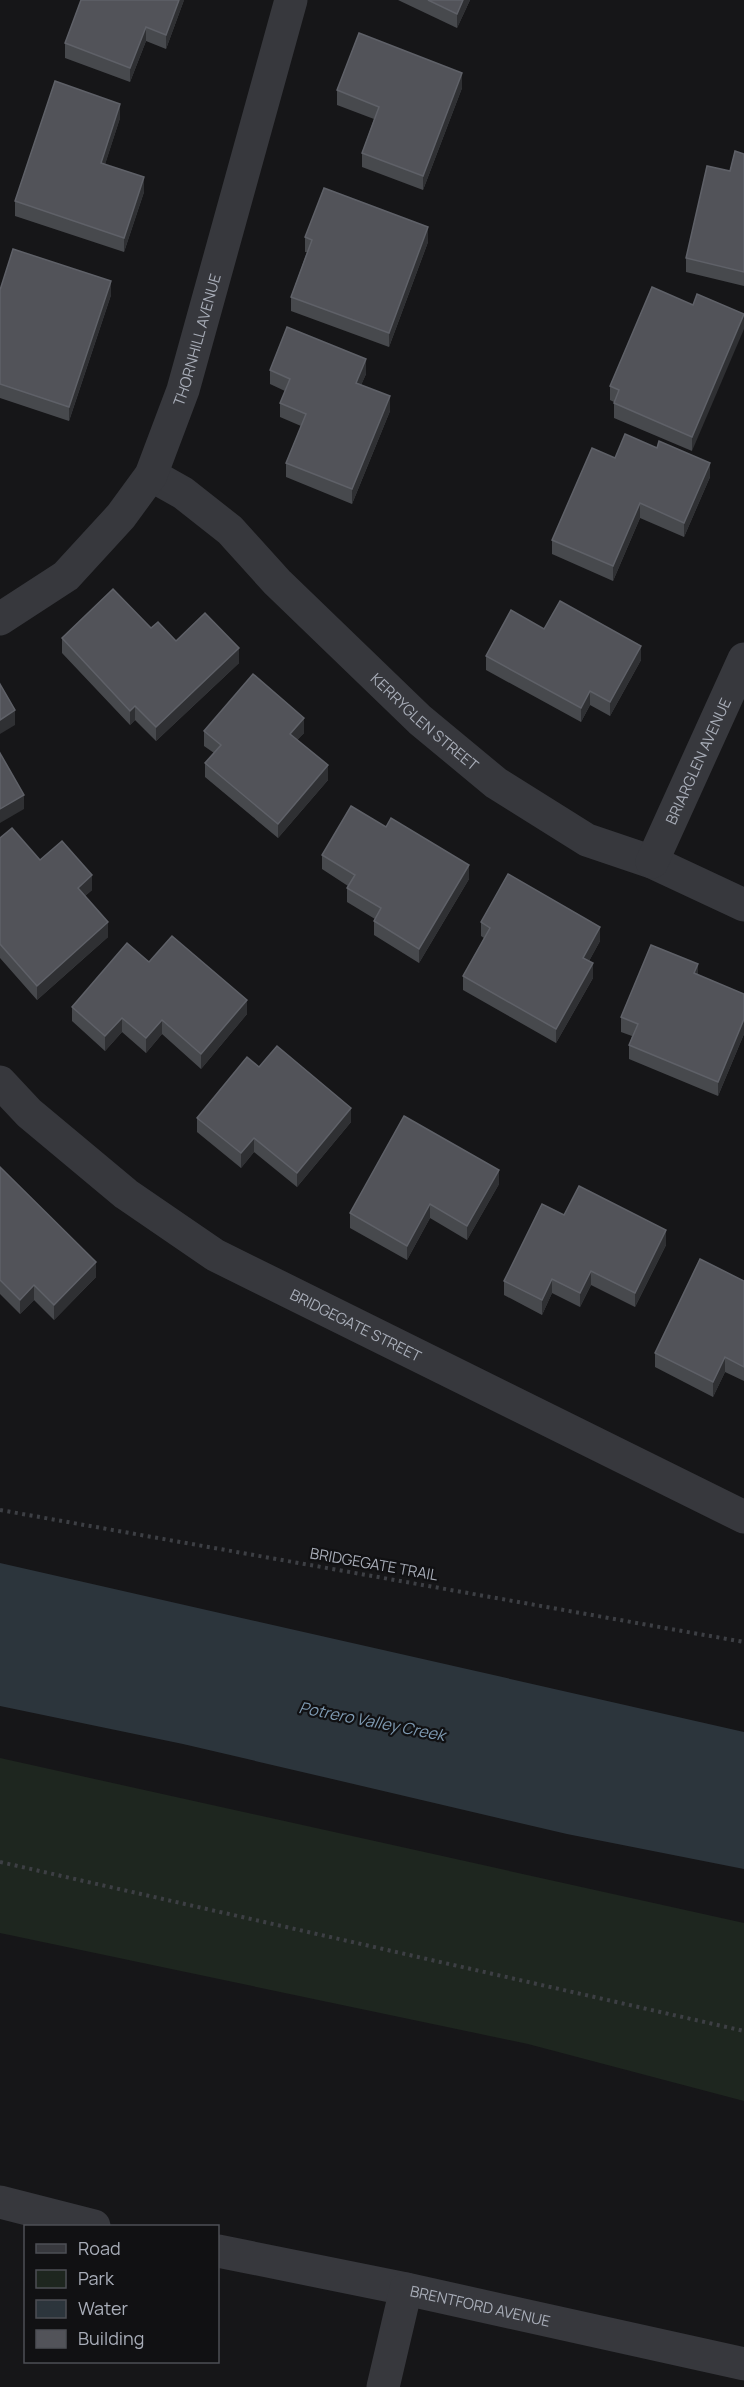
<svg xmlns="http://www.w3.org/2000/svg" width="744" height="2387" font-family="Manrope,sans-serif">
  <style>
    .green { fill: #1e261f }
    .water { fill: #2c353c }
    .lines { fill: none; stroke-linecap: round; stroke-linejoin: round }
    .path { stroke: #3d3f44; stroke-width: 4; stroke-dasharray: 3 4.5; stroke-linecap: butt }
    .street { stroke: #37383d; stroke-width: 33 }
    .wall { fill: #47494d }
    .shaded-wall { fill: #2f3033 }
    .building { fill: #525359; stroke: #5f6168; stroke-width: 1.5 }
    .labels { text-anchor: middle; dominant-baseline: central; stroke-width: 4.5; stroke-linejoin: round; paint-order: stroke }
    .street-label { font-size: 15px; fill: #a8adb8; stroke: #111113 }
    .water-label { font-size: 16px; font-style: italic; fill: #7f9bb3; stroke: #111113 }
  </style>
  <rect width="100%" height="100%" fill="#161618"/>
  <path class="green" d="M 0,1758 L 744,1923 L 744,2101 L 528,2044 L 0,1933 Z"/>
  <path class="water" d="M 0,1563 L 744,1732 L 744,1869 L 567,1834 L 183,1744 L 0,1706 Z"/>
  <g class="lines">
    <g class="path">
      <path d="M 0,1510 L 744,1642"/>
      <path d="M 0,1862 L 744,2031"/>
    </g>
    <g class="street">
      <path id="s1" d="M 151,475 L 183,493 L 230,530 L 277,582 L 420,720 L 496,783 L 587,840 L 652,862 L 744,905"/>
      <path id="s2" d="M 0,619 L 66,576 L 121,516 L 151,475 L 183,390 L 291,0"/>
      <path id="s3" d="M 652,862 L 744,659"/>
      <path id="s4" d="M 0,1082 L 29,1113 L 126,1194 L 215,1255 L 744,1517"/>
      <path d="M 0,2202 L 94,2226"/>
      <path id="s5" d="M 218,2251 L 406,2289 L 744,2364"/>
      <path d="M 383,2387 L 406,2289"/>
    </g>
  </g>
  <g class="wall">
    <path d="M 184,0 L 166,49 L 146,41 L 130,82 L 65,58 L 65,43 Z"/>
    <path d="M 398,0 L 470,0 L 457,28 Z"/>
    <path d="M 462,88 L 423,190 L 362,167 L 362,153 L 374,119 L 337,105 L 337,90 Z"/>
    <path d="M 120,118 L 105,164 L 144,192 L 124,252 L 15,216 L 15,201 Z"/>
    <path d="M 744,154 L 744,286 L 686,272 L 686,258 L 730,171 Z"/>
    <path d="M 305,237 L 428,242 L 389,347 L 291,311 L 291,297 L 307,252 L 305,252 Z"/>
    <path d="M 0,290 L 111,295 L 69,421 L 0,398 Z"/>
    <path d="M 693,305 L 692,451 L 614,418 L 614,402 L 610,400 L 610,386 Z"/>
    <path d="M 270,370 L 366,374 L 361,385 L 390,411 L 352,504 L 286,477 L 286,463 L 301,426 L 280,417 L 280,403 L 285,391 L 270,384 Z"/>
    <path d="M 615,458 L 710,477 L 684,537 L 640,518 L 613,581 L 552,554 L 552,540 Z"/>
    <path d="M 151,628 L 176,641 L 239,663 L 156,741 L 135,720 L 130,725 L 62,653 L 62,638 Z"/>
    <path d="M 544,629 L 641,660 L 610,716 L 590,705 L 581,722 L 486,670 L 486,656 Z"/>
    <path d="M 204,731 L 304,733 L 297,740 L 328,780 L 278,838 L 205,777 L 205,763 L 214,753 L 204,746 Z"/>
    <path d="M 0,838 L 92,890 L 85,896 L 108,937 L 37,1000 L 0,958 Z"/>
    <path d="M 322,855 L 469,879 L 419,963 L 374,935 L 374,921 L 375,919 L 347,902 L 347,888 L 348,886 L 322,869 Z"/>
    <path d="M 481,922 L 600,941 L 589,961 L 593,978 L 556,1043 L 463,990 L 463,976 L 484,938 L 481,936 Z"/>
    <path d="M 149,962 L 247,1014 L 201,1069 L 162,1034 L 146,1053 L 122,1032 L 105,1051 L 72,1021 L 72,1007 Z"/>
    <path d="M 698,975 L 744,994 L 744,1034 L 718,1096 L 629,1059 L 629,1045 L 632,1036 L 621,1032 L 621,1017 Z"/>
    <path d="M 259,1067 L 351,1122 L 297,1187 L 254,1152 L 241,1168 L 197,1132 L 197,1118 Z"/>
    <path d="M 0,1167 L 96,1277 L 54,1320 L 34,1300 L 20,1314 L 0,1294 Z"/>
    <path d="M 499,1184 L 467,1240 L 430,1218 L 407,1260 L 350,1228 L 350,1213 Z"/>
    <path d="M 564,1215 L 666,1245 L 635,1307 L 591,1285 L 580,1307 L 552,1293 L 542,1315 L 504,1295 L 504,1281 Z"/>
    <path d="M 744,1281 L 744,1381 L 725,1372 L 713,1397 L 655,1367 L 655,1353 Z"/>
  </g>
  <g class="shaded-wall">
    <path d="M 179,0 L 184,0 L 166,49 L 166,35 Z"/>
    <path d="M 463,0 L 470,0 L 457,28 L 457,14 Z"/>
    <path d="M 146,27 L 146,41 L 130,82 L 130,68 Z"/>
    <path d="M 462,73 L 462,88 L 423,190 L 423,176 Z"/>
    <path d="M 120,104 L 120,118 L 101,177 L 101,163 Z"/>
    <path d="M 144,177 L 144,192 L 124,252 L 124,238 Z"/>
    <path d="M 428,227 L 428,242 L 389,347 L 389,333 Z"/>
    <path d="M 111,281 L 111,295 L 69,421 L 69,407 Z"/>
    <path d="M 744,315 L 744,329 L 692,451 L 692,437 Z"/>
    <path d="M 366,359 L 366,374 L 356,397 L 356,383 Z"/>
    <path d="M 390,396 L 390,411 L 352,504 L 352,489 Z"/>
    <path d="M 710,463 L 710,477 L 684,537 L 684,523 Z"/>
    <path d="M 640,503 L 640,518 L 613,581 L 613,566 Z"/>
    <path d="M 641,646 L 641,660 L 610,716 L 610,702 Z"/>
    <path d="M 239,648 L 239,663 L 156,741 L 156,727 Z"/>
    <path d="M 590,691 L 590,705 L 581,722 L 581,708 Z"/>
    <path d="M 135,706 L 135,720 L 130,725 L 130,711 Z"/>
    <path d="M 15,710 L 15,725 L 0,734 L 0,720 Z"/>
    <path d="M 304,718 L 304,733 L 290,748 L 290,734 Z"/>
    <path d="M 328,765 L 328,780 L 278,838 L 278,824 Z"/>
    <path d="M 24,795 L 24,809 L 0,823 L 0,809 Z"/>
    <path d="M 469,865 L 469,879 L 419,963 L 419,949 Z"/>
    <path d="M 92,875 L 92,890 L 78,902 L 78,888 Z"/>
    <path d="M 108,922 L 108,937 L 37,1000 L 37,986 Z"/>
    <path d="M 600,927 L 600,941 L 583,972 L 583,958 Z"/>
    <path d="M 593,963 L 593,978 L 556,1043 L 556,1029 Z"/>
    <path d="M 698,964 L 698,979 L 694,973 Z"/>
    <path d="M 247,1000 L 247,1014 L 201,1069 L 201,1054 Z"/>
    <path d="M 122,1018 L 122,1032 L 105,1051 L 105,1036 Z"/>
    <path d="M 744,1019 L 744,1034 L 718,1096 L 718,1082 Z"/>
    <path d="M 162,1020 L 162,1034 L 146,1053 L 146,1038 Z"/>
    <path d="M 351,1108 L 351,1122 L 297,1187 L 297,1173 Z"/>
    <path d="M 254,1138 L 254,1152 L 241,1168 L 241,1153 Z"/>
    <path d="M 499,1170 L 499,1184 L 467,1240 L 467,1226 Z"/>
    <path d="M 430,1204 L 430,1218 L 407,1260 L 407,1246 Z"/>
    <path d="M 666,1230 L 666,1245 L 635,1307 L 635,1293 Z"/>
    <path d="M 96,1262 L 96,1277 L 54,1320 L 54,1305 Z"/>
    <path d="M 591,1271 L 591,1285 L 580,1307 L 580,1293 Z"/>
    <path d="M 552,1279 L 552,1293 L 542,1315 L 542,1300 Z"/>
    <path d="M 34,1285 L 34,1300 L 20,1314 L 20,1300 Z"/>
    <path d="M 725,1357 L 725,1372 L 713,1397 L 713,1382 Z"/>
  </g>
  <g class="building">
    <path d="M 81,0 L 179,0 L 166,35 L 146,27 L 130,68 L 65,43 Z"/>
    <path d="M 428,0 L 463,0 L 457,14 Z"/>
    <path d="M 359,33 L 462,73 L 423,176 L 362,153 L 379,107 L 337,90 Z"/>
    <path d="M 55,81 L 120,104 L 101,163 L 144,177 L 124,238 L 15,201 Z"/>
    <path d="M 735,151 L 744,154 L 744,272 L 686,258 L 707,166 L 730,171 Z"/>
    <path d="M 324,188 L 428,227 L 389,333 L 291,297 L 312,240 L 305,237 Z"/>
    <path d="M 13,249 L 111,281 L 69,407 L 0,384 L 0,290 Z"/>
    <path d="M 652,287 L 693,305 L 697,294 L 744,314 L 692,437 L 614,403 L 619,390 L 610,386 Z"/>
    <path d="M 287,327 L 366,359 L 356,383 L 390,396 L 352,489 L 286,463 L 306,414 L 280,403 L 290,379 L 270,370 Z"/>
    <path d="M 625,434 L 657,448 L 659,441 L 710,463 L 684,523 L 640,503 L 613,566 L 552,540 L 592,448 L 615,458 Z"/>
    <path d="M 113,589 L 151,628 L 158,622 L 176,641 L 205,613 L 239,648 L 156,727 L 135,706 L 130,711 L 62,638 Z"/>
    <path d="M 560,601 L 641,646 L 610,702 L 590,691 L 581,708 L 486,656 L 511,610 L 544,629 Z"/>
    <path d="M 253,674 L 304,718 L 290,734 L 328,765 L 278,824 L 205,763 L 221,745 L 204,731 Z"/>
    <path d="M 0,684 L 15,710 L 0,720 Z"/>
    <path d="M 0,753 L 24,795 L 0,809 Z"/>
    <path d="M 351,806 L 386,827 L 391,818 L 469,865 L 419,949 L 374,921 L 381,908 L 347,888 L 355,875 L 322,855 Z"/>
    <path d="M 12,828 L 40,860 L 62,841 L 92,875 L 78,888 L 108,922 L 37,986 L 0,944 L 0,838 Z"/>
    <path d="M 508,874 L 600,927 L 583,958 L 593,963 L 556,1029 L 463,976 L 490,928 L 481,922 Z"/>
    <path d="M 172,936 L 247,1000 L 201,1054 L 162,1020 L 146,1038 L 122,1018 L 105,1036 L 72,1007 L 127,943 L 149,962 Z"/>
    <path d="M 651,945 L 698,964 L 694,973 L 744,994 L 744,1019 L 718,1082 L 629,1045 L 638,1024 L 621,1017 Z"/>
    <path d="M 277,1046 L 351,1108 L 297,1173 L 254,1138 L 241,1153 L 197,1118 L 247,1057 L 259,1067 Z"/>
    <path d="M 404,1116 L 499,1170 L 467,1226 L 430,1204 L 407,1246 L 350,1213 Z"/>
    <path d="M 0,1167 L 96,1262 L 54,1305 L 34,1285 L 20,1300 L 0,1280 Z"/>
    <path d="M 579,1186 L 666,1230 L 635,1293 L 591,1271 L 580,1293 L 552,1279 L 542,1300 L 504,1281 L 542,1204 L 564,1215 Z"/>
    <path d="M 700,1259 L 744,1281 L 744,1367 L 725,1357 L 713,1382 L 655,1353 Z"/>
  </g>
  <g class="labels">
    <g class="street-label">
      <text stroke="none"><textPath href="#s2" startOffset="354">THORNHILL AVENUE</textPath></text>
      <text stroke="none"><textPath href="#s1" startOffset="370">KERRYGLEN STREET</textPath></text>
      <text stroke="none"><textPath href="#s3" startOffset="111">BRIARGLEN AVENUE</textPath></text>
      <text stroke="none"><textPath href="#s4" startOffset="434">BRIDGEGATE STREET</textPath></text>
      <text transform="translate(374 1564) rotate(10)">BRIDGEGATE TRAIL</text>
      <text stroke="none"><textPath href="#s5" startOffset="268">BRENTFORD AVENUE</textPath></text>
    </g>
    <g class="water-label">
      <text transform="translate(372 1721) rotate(11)">Potrero Valley Creek</text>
    </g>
  </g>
  <rect x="24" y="2225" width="195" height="138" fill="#111113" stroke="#4d4f55" stroke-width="1.5"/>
  <rect x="36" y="2244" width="30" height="9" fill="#37383d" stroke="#4d4f55" stroke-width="1.5"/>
  <text x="78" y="2255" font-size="18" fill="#a8adb8">Road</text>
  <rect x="36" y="2270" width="30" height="18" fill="#1e261f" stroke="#4d4f55" stroke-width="1.5"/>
  <text x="78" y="2285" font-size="18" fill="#a8adb8">Park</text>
  <rect x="36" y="2300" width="30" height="18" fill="#2c353c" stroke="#4d4f55" stroke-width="1.5"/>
  <text x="78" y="2315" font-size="18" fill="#a8adb8">Water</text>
  <rect x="36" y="2330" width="30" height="18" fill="#525359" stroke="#4d4f55" stroke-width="1.5"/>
  <text x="78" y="2345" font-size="18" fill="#a8adb8">Building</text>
</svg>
